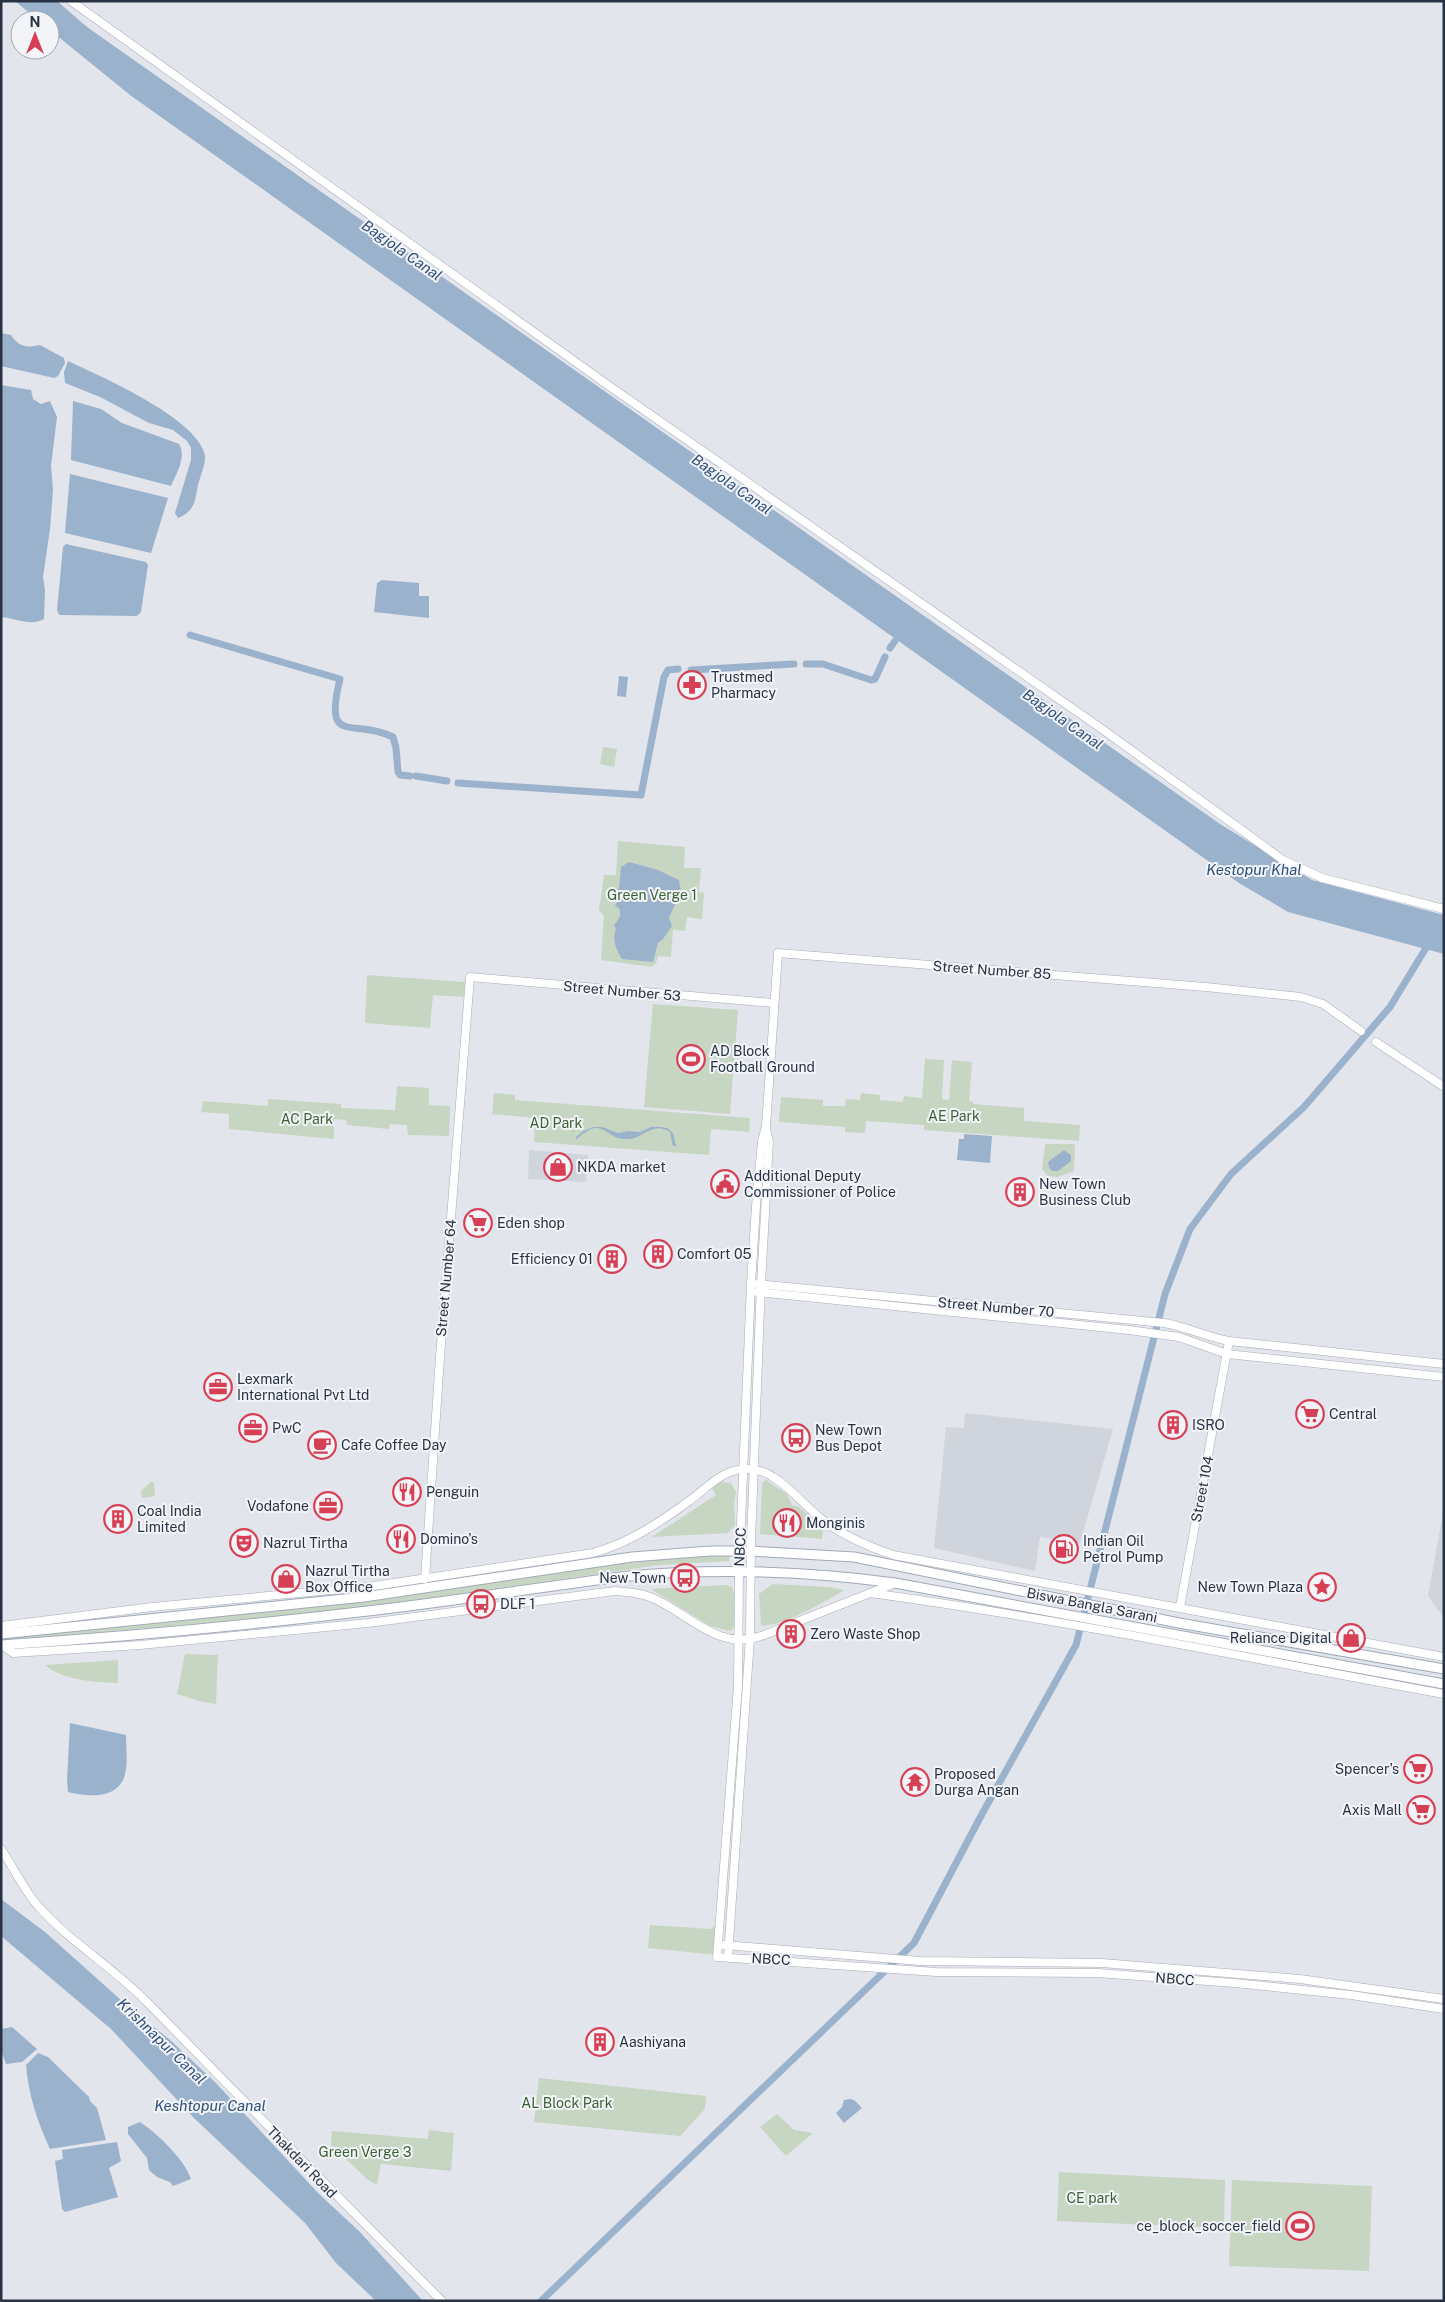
<svg xmlns="http://www.w3.org/2000/svg" width="1445" height="2302" font-family="'Public Sans',sans-serif">
  <style>
    .built { fill: #d0d4dd }
    .green { fill: #c7d6c2 }
    .water { fill: #9bb2cd }
    .lines { fill: none; stroke-linecap: round; stroke-linejoin: round }
    .canal { stroke: #9bb2cd; stroke-width: 7 }
    .secondary-casing { stroke: #a7acb6; stroke-width: 9 }
    .primary-casing { stroke: #a0a9b8; stroke-width: 11 }
    .secondary { stroke: #fff; stroke-width: 8 }
    .primary { stroke: #fff; stroke-width: 9 }
    .labels { text-anchor: middle; dominant-baseline: central; stroke-width: 4; stroke-linejoin: round; paint-order: stroke }
    .poi-label { font-size: 14px; fill: #293244; stroke: #f2f4f8; text-anchor: start }
    .park-label { font-size: 14px; fill: #3c6135; stroke: #f2f4f8 }
    .street-label { font-size: 14px; fill: #293244; stroke: #f2f4f8 }
    .water-label { font-size: 15px; font-style: italic; fill: #30507b; stroke: #f2f4f8 }
  </style>
  <rect width="100%" height="100%" fill="#e2e5eb"/>
  <g class="built">
    <path d="M 529,1150 L 588,1155 L 586,1182 L 528,1179 Z"/>
    <path d="M 965,1413 L 1113,1429 L 1080,1543 L 1040,1537 L 1035,1571 L 934,1548 L 946,1427 L 964,1428 Z"/>
    <path d="M 1444,1507 L 1444,1618 L 1428,1596 Z"/>
  </g>
  <g class="green">
    <path d="M 603,747 L 617,749 L 614,767 L 600,764 Z"/>
    <path d="M 618,841 L 685,847 L 684,868 L 701,868 L 699,892 L 704,893 L 702,919 L 687,917 L 685,931 L 673,930 L 671,957 L 658,956 L 656,963 L 652,967 L 601,960 L 604,916 L 599,910 L 604,875 L 616,875 Z"/>
    <path d="M 367,975 L 465,982 L 464,997 L 433,995 L 430,1028 L 365,1023 Z"/>
    <path d="M 653,1004 L 738,1010 L 730,1114 L 644,1107 Z"/>
    <path d="M 925,1059 L 944,1060 L 942,1099 L 949,1100 L 952,1060 L 972,1062 L 969,1101 L 973,1102 L 973,1104 L 1024,1108 L 1024,1121 L 1080,1125 L 1079,1141 L 924,1130 L 924,1125 L 866,1121 L 865,1133 L 845,1132 L 845,1127 L 779,1122 L 781,1097 L 823,1100 L 823,1106 L 845,1106 L 846,1099 L 860,1100 L 861,1093 L 880,1095 L 880,1100 L 903,1102 L 904,1096 L 922,1098 Z"/>
    <path d="M 397,1086 L 429,1088 L 429,1105 L 450,1106 L 449,1136 L 408,1135 L 407,1125 L 390,1124 L 389,1129 L 347,1125 L 346,1120 L 334,1119 L 334,1139 L 229,1129 L 229,1114 L 201,1112 L 203,1101 L 268,1106 L 268,1099 L 341,1104 L 341,1108 L 395,1110 Z"/>
    <path d="M 494,1093 L 515,1095 L 515,1100 L 750,1118 L 749,1132 L 711,1129 L 709,1155 L 534,1142 L 535,1118 L 492,1114 Z"/>
    <path d="M 1045,1144 L 1075,1144 L 1074,1171 L 1058,1177 L 1048,1176 L 1042,1169 Z"/>
    <path d="M 766,1480 L 787,1494 L 792,1505 L 799,1507 L 823,1529 L 822,1539 L 760,1534 L 762,1483 Z"/>
    <path d="M 152,1481 L 154,1483 L 155,1496 L 142,1498 L 141,1491 Z"/>
    <path d="M 719,1482 L 731,1483 L 736,1492 L 734,1503 L 735,1525 L 728,1533 L 652,1537 L 716,1495 L 712,1488 Z"/>
    <path d="M 695,1556 L 729,1556 L 729,1561 L 659,1565 L 338,1611 L 1,1641 L 1,1637 L 588,1567 Z"/>
    <path d="M 773,1584 L 829,1587 L 844,1590 C 829,1600 777,1629 761,1625 L 759,1594 Z"/>
    <path d="M 727,1585 L 732,1587 C 737,1598 737,1617 733,1629 L 730,1631 L 710,1626 L 651,1589 Z"/>
    <path d="M 185,1654 L 218,1655 L 216,1704 L 199,1701 L 177,1694 Z"/>
    <path d="M 118,1660 L 118,1683 C 98,1683 59,1679 45,1665 Z"/>
    <path d="M 650,1925 L 711,1929 L 716,1925 L 717,1955 L 648,1948 Z"/>
    <path d="M 539,2078 L 706,2096 L 705,2109 L 680,2136 L 534,2122 Z"/>
    <path d="M 777,2114 L 794,2130 L 813,2133 L 786,2156 L 760,2127 Z"/>
    <path d="M 429,2130 L 454,2133 L 451,2171 L 381,2164 L 377,2185 L 367,2179 L 331,2145 L 332,2131 L 428,2139 Z"/>
    <path d="M 1059,2172 L 1225,2180 L 1224,2228 L 1057,2221 Z"/>
    <path d="M 1232,2180 L 1372,2186 L 1369,2271 L 1229,2266 Z"/>
  </g>
  <g class="water">
    <path d="M 15,1 L 57,1 L 87,27 L 1220,824 L 1312,880 L 1444,915 L 1444,954 L 1288,912 L 1239,883 L 130,95 L 50,30 L 50,20 L 38,20 Z"/>
    <path d="M 1,333 L 11,335 C 19,347 26,348 40,345 L 64,358 L 65,363 L 58,376 L 54,378 L 1,366 Z"/>
    <path d="M 68,361 C 100,376 197,418 205,455 C 206,463 200,477 198,485 C 195,501 195,511 178,518 L 175,513 L 191,460 L 191,448 L 187,441 L 173,430 L 149,423 L 100,397 L 65,383 L 64,372 Z"/>
    <path d="M 1,385 L 31,390 L 33,399 L 41,404 L 50,401 L 57,417 L 51,466 L 53,490 L 50,529 L 43,577 L 45,590 L 44,619 C 30,627 16,618 1,617 Z"/>
    <path d="M 73,401 L 101,409 L 122,423 L 179,444 C 187,457 176,474 171,486 L 71,460 Z"/>
    <path d="M 70,474 L 168,498 L 151,553 L 65,533 Z"/>
    <path d="M 66,544 L 146,562 L 148,565 L 141,612 L 137,616 L 59,615 L 57,610 L 63,547 Z"/>
    <path d="M 382,580 L 419,583 L 419,596 L 429,596 L 429,618 L 374,612 L 377,583 Z"/>
    <path d="M 619,676 L 628,677 L 626,697 L 617,696 Z"/>
    <path d="M 629,862 L 658,870 L 679,880 L 681,891 L 669,918 L 672,926 L 663,939 L 658,943 L 653,962 L 622,959 C 616,950 612,939 616,929 L 614,925 C 619,919 622,916 619,908 L 615,906 L 617,902 L 615,892 L 619,888 L 621,867 Z"/>
    <path d="M 594,1127 L 602,1127 L 618,1133 L 628,1131 L 640,1132 L 651,1127 L 660,1127 L 667,1128 L 673,1133 L 676,1146 L 673,1146 L 670,1132 C 652,1120 643,1140 626,1139 C 604,1139 603,1114 577,1139 L 575,1138 L 583,1131 Z"/>
    <path d="M 964,1134 L 992,1136 L 990,1163 L 957,1160 L 959,1139 L 964,1139 Z"/>
    <path d="M 1064,1150 L 1071,1155 L 1071,1161 L 1058,1171 L 1052,1171 L 1049,1167 L 1048,1162 Z"/>
    <path d="M 70,1723 L 126,1735 C 126,1747 128,1762 125,1774 C 119,1800 87,1797 68,1792 L 67,1780 Z"/>
    <path d="M 1,1899 L 45,1932 L 131,2009 L 169,2039 L 215,2082 L 319,2194 L 360,2232 L 423,2301 L 376,2301 L 336,2263 L 305,2223 L 194,2118 L 111,2029 L 1,1936 Z"/>
    <path d="M 12,2027 L 37,2049 L 22,2062 L 6,2064 L 1,2050 L 1,2029 Z"/>
    <path d="M 38,2053 L 48,2057 L 89,2097 L 90,2101 L 97,2108 L 106,2140 L 50,2149 C 38,2123 28,2094 26,2065 Z"/>
    <path d="M 850,2099 L 854,2100 L 862,2108 L 844,2123 L 836,2113 L 842,2107 L 844,2100 Z"/>
    <path d="M 140,2122 C 158,2134 184,2159 191,2179 L 173,2186 L 170,2182 L 157,2177 L 149,2170 L 147,2158 L 128,2134 L 128,2127 Z"/>
    <path d="M 117,2142 L 121,2161 L 109,2168 L 118,2197 L 65,2212 L 62,2209 L 55,2161 L 63,2159 L 62,2150 Z"/>
  </g>
  <g class="lines">
    <g class="canal">
      <path d="M 190,635 L 340,679 C 323,748 353,717 393,737 L 396,748 L 398,772 L 400,775 L 410,776"/>
      <path d="M 890,648 L 895,641"/>
      <path d="M 806,664 L 823,664 L 871,680 L 875,679 L 885,657"/>
      <path d="M 691,670 L 794,664"/>
      <path d="M 416,776 L 447,781"/>
      <path d="M 458,783 L 641,795 L 664,677 L 668,670 L 678,669"/>
      <path d="M 541,2301 L 914,1943 L 982,1814 L 1076,1645 L 1165,1294 L 1190,1229 L 1231,1174 L 1304,1107 L 1390,1007 L 1429,943"/>
    </g>
    <defs>
      <g id="secondary">
        <path d="M 71,1 L 605,383 L 1102,729 L 1283,860 L 1322,878 L 1444,909"/>
        <path d="M 1361,1031 L 1323,1004 L 1301,997 L 1206,987 L 778,953 L 766,1126 L 762,1141 L 756,1206 L 751,1284 L 739,1570 L 738,1686 L 717,1957 L 936,1972 L 1097,1973 L 1235,1983 L 1351,1995 L 1444,2009"/>
        <path d="M 1376,1042 L 1444,1087"/>
        <path d="M 757,1284 L 1164,1323 C 1187,1327 1207,1337 1229,1341 L 1444,1364"/>
        <path d="M 757,1292 L 1129,1330 L 1179,1337 L 1227,1354 L 1444,1377"/>
        <path d="M 425,1579 L 440,1357 L 470,977 L 774,1003"/>
        <path d="M 870,1593 C 1062,1619 1253,1659 1444,1694"/>
        <path d="M 1180,1607 L 1229,1341"/>
        <path d="M 1,1626 L 152,1607 L 374,1586 L 593,1553 C 629,1543 659,1523 689,1501 C 703,1491 717,1476 733,1471 C 747,1467 761,1469 773,1477 C 791,1488 803,1504 819,1517 C 840,1535 867,1546 893,1555 L 1444,1657"/>
        <path d="M 2,1645 L 13,1653 L 140,1645 L 368,1623 L 615,1591 C 627,1592 638,1592 650,1597 C 689,1612 716,1653 764,1635 L 893,1584"/>
        <path d="M 1,1849 C 14,1868 23,1889 38,1906 C 71,1943 114,1968 149,2004 C 246,2103 343,2203 442,2301"/>
        <path d="M 724,1945 L 920,1961 L 1102,1963 L 1300,1979 L 1444,1999"/>
        <path d="M 728,1957 L 750,1638 L 751,1540 L 761,1284 L 769,1142 L 766,1128"/>
      </g>
      <g id="primary">
        <path d="M 1,1634 L 364,1597 L 632,1557 L 710,1551 L 751,1551 L 854,1557 L 1179,1623 L 1444,1669"/>
        <path d="M 1,1645 C 121,1637 240,1626 359,1612 C 449,1602 539,1587 629,1576 C 718,1568 806,1571 895,1583 L 1444,1684"/>
      </g>
    </defs>
    <use href="#secondary" class="secondary-casing"/>
    <use href="#primary" class="primary-casing"/>
    <use href="#secondary" class="secondary"/>
    <use href="#primary" class="primary"/>
  </g>
  <defs>
    <symbol id="pharmacy-ring" viewBox="-11 -11 22 22"><circle r="9.5" fill="#f2f4f8" stroke="#d74054" stroke-width="1.5"/><path d="M-2-6h4v4h4v4h-4v4h-4v-4h-4v-4h4Z" fill="#d74054"/></symbol>
    <symbol id="stadium-ring" viewBox="-11 -11 22 22"><circle r="9.5" fill="#f2f4f8" stroke="#d74054" stroke-width="1.5"/><path d="M0-5a6.5 5 0 1 0 0 10a6.5 5 0 1 0 0-10ZM-3.5-1.8h7v3.6h-7Z" fill="#d74054"/></symbol>
    <symbol id="shop-ring" viewBox="-11 -11 22 22"><circle r="9.5" fill="#f2f4f8" stroke="#d74054" stroke-width="1.5"/><path d="M-5-2.5h2.3a2.7 3.5 0 0 1 5.4 0H5L5.5 6h-11ZM-1.5-2.5h3a1.5 2.3 0 0 0-3 0Z" fill="#d74054"/></symbol>
    <symbol id="civic-ring" viewBox="-11 -11 22 22"><circle r="9.5" fill="#f2f4f8" stroke="#d74054" stroke-width="1.5"/><path d="M-.6-6.5H3V-4.5H.6V-3L4-1V1h2V6H-6V1h2V-1L-.6-3ZM-1.2 2.5V6h2.4V2.5Z" fill="#d74054"/></symbol>
    <symbol id="building-ring" viewBox="-11 -11 22 22"><circle r="9.5" fill="#f2f4f8" stroke="#d74054" stroke-width="1.5"/><path d="M-4-6H4V6H1V3H-1V6H-4ZM-2.5-4.3h1.7v1.8h-1.7ZM.8-4.3h1.7v1.8H.8ZM-2.5-1h1.7V.8h-1.7ZM.8-1h1.7V.8H.8Z" fill="#d74054"/></symbol>
    <symbol id="supermarket-ring" viewBox="-11 -11 22 22"><circle r="9.5" fill="#f2f4f8" stroke="#d74054" stroke-width="1.5"/><path d="M-6-5.5h2.5l.6 2H6L4.5 2H-2.5L-4.4-4H-6ZM-1.5 3.2a1.3 1.3 0 1 0 .1 0ZM3 3.2a1.3 1.3 0 1 0 .1 0Z" fill="#d74054"/></symbol>
    <symbol id="office-ring" viewBox="-11 -11 22 22"><circle r="9.5" fill="#f2f4f8" stroke="#d74054" stroke-width="1.5"/><path d="M-6-3h4V-5.5h4V-3h4V5H-6ZM-1-4.5V-3h2v-1.5ZM-6 0V1H6V0Z" fill="#d74054"/></symbol>
    <symbol id="bus-ring" viewBox="-11 -11 22 22"><circle r="9.5" fill="#f2f4f8" stroke="#d74054" stroke-width="1.5"/><path d="M-5-6H5V4H4V6H2V4H-2V6H-4V4H-5ZM-3.5-4V0h7V-4ZM-3.5 1.2v1.5H-2V1.2ZM2 1.2v1.5H3.5V1.2Z" fill="#d74054"/></symbol>
    <symbol id="cafe-ring" viewBox="-11 -11 22 22"><circle r="9.5" fill="#f2f4f8" stroke="#d74054" stroke-width="1.5"/><path d="M-5.5-4.5H6V0H3Q3 3.5 0 3.5H-2.5Q-5.5 3.5-5.5 0ZM3-3.2v2h1.7v-2ZM-6 4.5H4V6H-6Z" fill="#d74054"/></symbol>
    <symbol id="restaurant-ring" viewBox="-11 -11 22 22"><circle r="9.5" fill="#f2f4f8" stroke="#d74054" stroke-width="1.5"/><path d="M-5-6h1v4h1v-4h1v4h1v-4h1v5L-1.5 .5V6h-2V.5L-5-1ZM5-6V6H3V1.5H1.5Q1.5-4 5-6Z" fill="#d74054"/></symbol>
    <symbol id="theatre-ring" viewBox="-11 -11 22 22"><circle r="9.5" fill="#f2f4f8" stroke="#d74054" stroke-width="1.5"/><path d="M-5-5.5Q0-4 5-5.5V0Q5 5 0 6Q-5 5-5 0ZM-3.3-2.5H-1v1.5H-3.3ZM1-2.5H3.3v1.5H1ZM-2.8 1Q0 5.5 2.8 1Z" fill="#d74054"/></symbol>
    <symbol id="fuel-ring" viewBox="-11 -11 22 22"><circle r="9.5" fill="#f2f4f8" stroke="#d74054" stroke-width="1.5"/><path d="M-5.5-6h7V0h2V4h1.3V-2.5L3-4.5l.8-.8L6-3V5H2.5V1h-1V6h-7ZM-4.2-4.7v3.2H.2V-4.7Z" fill="#d74054"/></symbol>
    <symbol id="sight-ring" viewBox="-11 -11 22 22"><circle r="9.5" fill="#f2f4f8" stroke="#d74054" stroke-width="1.5"/><path d="M0-6L1.8-2.2L6-1.7L2.9 1.2L3.7 5.4L0 3.3L-3.7 5.4L-2.9 1.2L-6-1.7L-1.8-2.2Z" fill="#d74054"/></symbol>
    <symbol id="temple-ring" viewBox="-11 -11 22 22"><circle r="9.5" fill="#f2f4f8" stroke="#d74054" stroke-width="1.5"/><path d="M0-6L5-2H3V0L6.5 2.5H4V6H1.5V3h-3V6H-4V2.5H-6.5L-3 0V-2H-5Z" fill="#d74054"/></symbol>
  </defs>
  <g fill-rule="evenodd">
    <use href="#pharmacy-ring" x="676" y="669" width="32" height="32"/>
    <use href="#stadium-ring" x="675" y="1043" width="32" height="32"/>
    <use href="#shop-ring" x="542" y="1151" width="32" height="32"/>
    <use href="#civic-ring" x="709" y="1168" width="32" height="32"/>
    <use href="#building-ring" x="1004" y="1176" width="32" height="32"/>
    <use href="#supermarket-ring" x="462" y="1207" width="32" height="32"/>
    <use href="#building-ring" x="642" y="1238" width="32" height="32"/>
    <use href="#building-ring" x="596" y="1243" width="32" height="32"/>
    <use href="#office-ring" x="202" y="1371" width="32" height="32"/>
    <use href="#supermarket-ring" x="1294" y="1398" width="32" height="32"/>
    <use href="#building-ring" x="1157" y="1409" width="32" height="32"/>
    <use href="#office-ring" x="237" y="1412" width="32" height="32"/>
    <use href="#bus-ring" x="780" y="1422" width="32" height="32"/>
    <use href="#cafe-ring" x="306" y="1429" width="32" height="32"/>
    <use href="#restaurant-ring" x="391" y="1476" width="32" height="32"/>
    <use href="#office-ring" x="312" y="1490" width="32" height="32"/>
    <use href="#building-ring" x="102" y="1503" width="32" height="32"/>
    <use href="#restaurant-ring" x="771" y="1507" width="32" height="32"/>
    <use href="#restaurant-ring" x="385" y="1523" width="32" height="32"/>
    <use href="#theatre-ring" x="228" y="1527" width="32" height="32"/>
    <use href="#fuel-ring" x="1048" y="1533" width="32" height="32"/>
    <use href="#bus-ring" x="669" y="1562" width="32" height="32"/>
    <use href="#shop-ring" x="270" y="1563" width="32" height="32"/>
    <use href="#sight-ring" x="1306" y="1571" width="32" height="32"/>
    <use href="#bus-ring" x="465" y="1588" width="32" height="32"/>
    <use href="#building-ring" x="775" y="1618" width="32" height="32"/>
    <use href="#shop-ring" x="1335" y="1622" width="32" height="32"/>
    <use href="#supermarket-ring" x="1402" y="1753" width="32" height="32"/>
    <use href="#temple-ring" x="899" y="1766" width="32" height="32"/>
    <use href="#supermarket-ring" x="1405" y="1794" width="32" height="32"/>
    <use href="#building-ring" x="584" y="2026" width="32" height="32"/>
    <use href="#stadium-ring" x="1284" y="2210" width="32" height="32"/>
  </g>
  <g class="labels">
    <g class="poi-label">
      <text x="711" y="677">Trustmed<tspan x="711" dy="16">Pharmacy</tspan></text>
      <text x="710" y="1051">AD Block<tspan x="710" dy="16">Football Ground</tspan></text>
      <text x="577" y="1167">NKDA market</text>
      <text x="744" y="1176">Additional Deputy<tspan x="744" dy="16">Commissioner of Police</tspan></text>
      <text x="1039" y="1184">New Town<tspan x="1039" dy="16">Business Club</tspan></text>
      <text x="497" y="1223">Eden shop</text>
      <text x="677" y="1254">Comfort 05</text>
      <text x="593" y="1259" text-anchor="end">Efficiency 01</text>
      <text x="237" y="1379">Lexmark<tspan x="237" dy="16">International Pvt Ltd</tspan></text>
      <text x="1329" y="1414">Central</text>
      <text x="1192" y="1425">ISRO</text>
      <text x="272" y="1428">PwC</text>
      <text x="815" y="1430">New Town<tspan x="815" dy="16">Bus Depot</tspan></text>
      <text x="341" y="1445">Cafe Coffee Day</text>
      <text x="426" y="1492">Penguin</text>
      <text x="309" y="1506" text-anchor="end">Vodafone</text>
      <text x="137" y="1511">Coal India<tspan x="137" dy="16">Limited</tspan></text>
      <text x="806" y="1523">Monginis</text>
      <text x="420" y="1539">Domino's</text>
      <text x="1083" y="1541">Indian Oil<tspan x="1083" dy="16">Petrol Pump</tspan></text>
      <text x="263" y="1543">Nazrul Tirtha</text>
      <text x="305" y="1571">Nazrul Tirtha<tspan x="305" dy="16">Box Office</tspan></text>
      <text x="666" y="1578" text-anchor="end">New Town</text>
      <text x="1303" y="1587" text-anchor="end">New Town Plaza</text>
      <text x="500" y="1604">DLF 1</text>
      <text x="810" y="1634">Zero Waste Shop</text>
      <text x="1332" y="1638" text-anchor="end">Reliance Digital</text>
      <text x="1399" y="1769" text-anchor="end">Spencer's</text>
      <text x="934" y="1774">Proposed<tspan x="934" dy="16">Durga Angan</tspan></text>
      <text x="1402" y="1810" text-anchor="end">Axis Mall</text>
      <text x="619" y="2042">Aashiyana</text>
      <text x="1281" y="2226" text-anchor="end">ce_block_soccer_field</text>
    </g>
    <g class="park-label">
      <text x="652" y="895">Green Verge 1</text>
      <text x="954" y="1116">AE Park</text>
      <text x="307" y="1119">AC Park</text>
      <text x="556" y="1123">AD Park</text>
      <text x="567" y="2103">AL Block Park</text>
      <text x="365" y="2152">Green Verge 3</text>
      <text x="1092" y="2198">CE park</text>
    </g>
    <g class="street-label">
      <text transform="translate(992 970) rotate(4)">Street Number 85</text>
      <text transform="translate(622 991) rotate(5)">Street Number 53</text>
      <text transform="translate(446 1278) rotate(-85)">Street Number 64</text>
      <text transform="translate(996 1307) rotate(5)">Street Number 70</text>
      <text transform="translate(1202 1489) rotate(-79)">Street 104</text>
      <text transform="translate(740 1547) rotate(-87)">NBCC</text>
      <text transform="translate(1092 1605) rotate(11)">Biswa Bangla Sarani</text>
      <text transform="translate(771 1959) rotate(3)">NBCC</text>
      <text transform="translate(1175 1979) rotate(4)">NBCC</text>
      <text transform="translate(302 2162) rotate(46)">Thakdari Road</text>
    </g>
    <g class="water-label">
      <text transform="translate(402 250) rotate(35)">Bagjola Canal</text>
      <text transform="translate(732 484) rotate(35)">Bagjola Canal</text>
      <text transform="translate(1063 719) rotate(35)">Bagjola Canal</text>
      <text x="1254" y="869">Kestopur Khal</text>
      <text transform="translate(162 2041) rotate(44)">Krishnapur Canal</text>
      <text x="210" y="2105">Keshtopur Canal</text>
    </g>
  </g>
  <rect width="1445" height="2302" fill="none" stroke="#293244" stroke-width="5"/>
  <g transform="translate(35 35)"><circle r="24" fill="#f2f4f8" stroke="#a2a6b0"/>
  <path d="M0-4L9 19L0 12L-9 19Z" fill="#d74054"/>
  <text y="-8" font-size="14" font-weight="bold" text-anchor="middle" fill="#293244">N</text>
  </g>
</svg>
